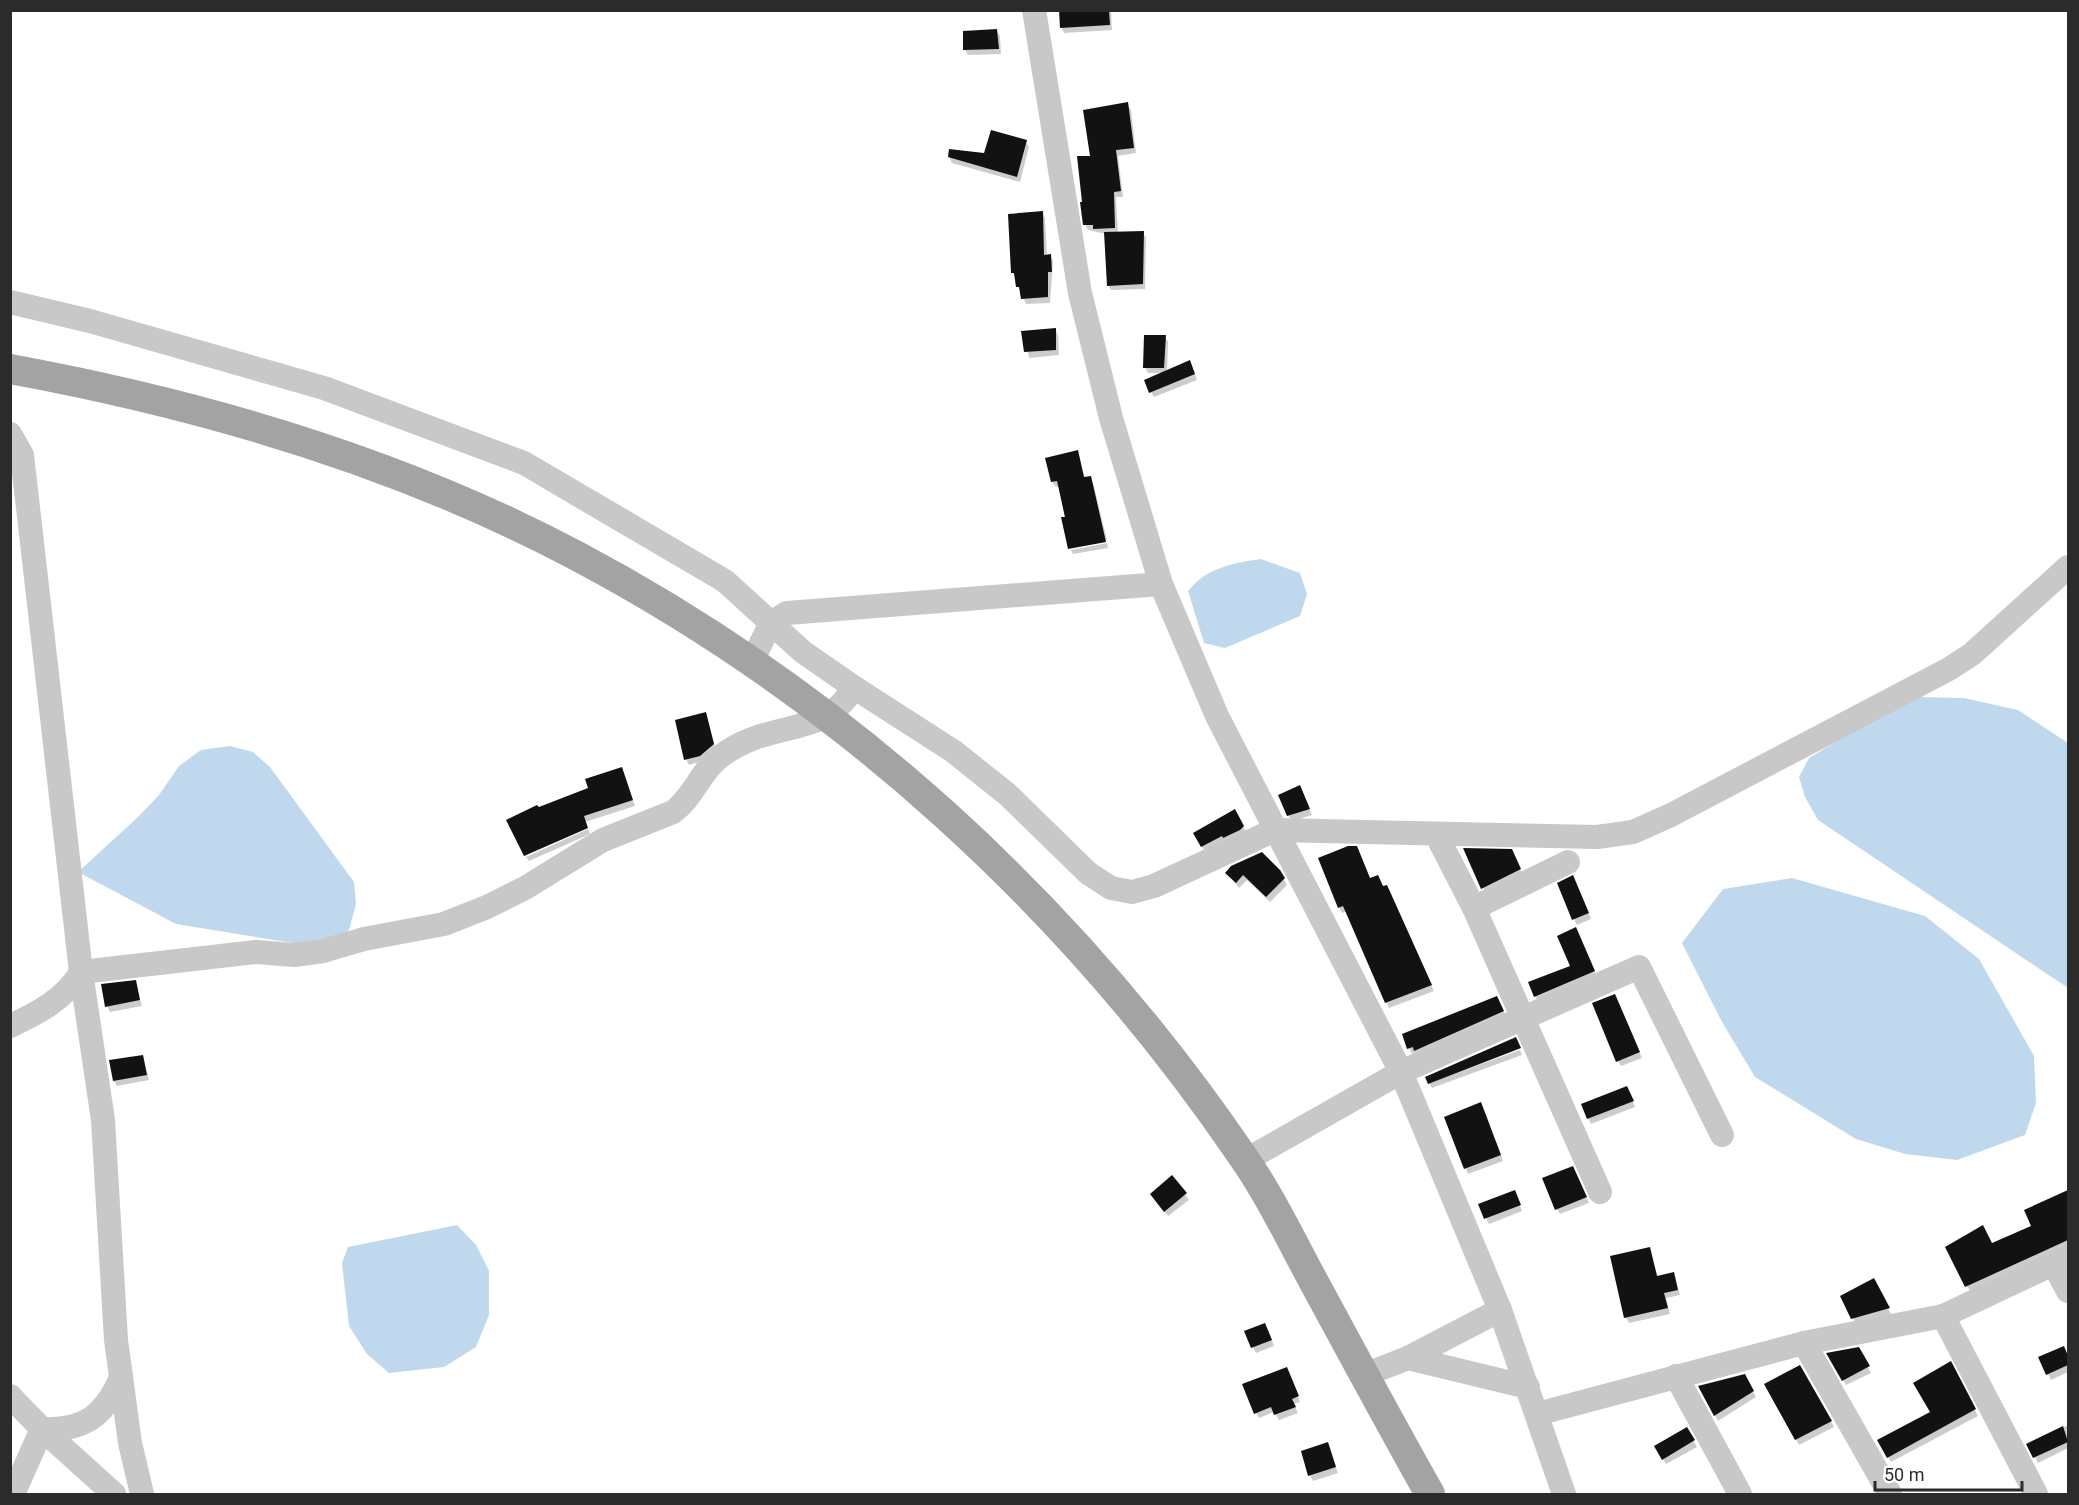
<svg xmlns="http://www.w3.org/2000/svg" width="2079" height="1505" font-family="Roboto,sans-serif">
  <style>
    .water { fill: #c0d8ee }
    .shadow { fill: #0003 }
    .building { fill: #121212 }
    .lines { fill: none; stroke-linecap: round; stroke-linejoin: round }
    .minor { stroke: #c8c8c8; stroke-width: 24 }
    .major { stroke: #a3a3a3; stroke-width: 30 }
  </style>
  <rect width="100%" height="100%" fill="#fff"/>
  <g class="water">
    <path d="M 1261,559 L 1300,573 L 1307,594 L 1300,616 L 1225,648 L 1204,643 L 1188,591 C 1206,568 1233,563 1261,559 Z"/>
    <path d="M 1918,697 L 1964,698 L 2018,710 L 2068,743 L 2068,988 L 1818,820 L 1805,797 L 1799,777 L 1809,758 L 1858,728 Z"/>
    <path d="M 230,746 L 253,752 L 270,767 L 354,882 L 356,904 L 349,930 L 339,940 L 305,945 L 176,924 L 78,872 L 138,817 L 159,795 L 179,766 L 201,750 Z"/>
    <path d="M 1792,878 L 1925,916 L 1979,959 L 2034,1056 L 2036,1103 L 2025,1135 L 1957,1160 L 1905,1154 L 1856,1139 L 1755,1077 L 1722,1022 L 1682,943 L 1723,889 Z"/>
    <path d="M 457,1225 L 476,1245 L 489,1271 L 489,1315 L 476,1347 L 444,1367 L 389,1373 L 367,1354 L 349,1326 L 342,1263 L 348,1247 Z"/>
  </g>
  <g class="shadow">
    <path d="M 1060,10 L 1111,10 L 1112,30 L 1064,33 L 1061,27 Z"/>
    <path d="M 996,30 L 1000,36 L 1001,54 L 968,55 L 965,50 Z"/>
    <path d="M 1127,104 L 1131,110 L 1136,153 L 1118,156 L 1123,197 L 1116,197 L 1118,233 L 1143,233 L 1146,238 L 1145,289 L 1111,290 L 1108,285 L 1106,234 L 1088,230 L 1085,224 L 1084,203 L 1092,157 Z"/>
    <path d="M 1026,142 L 1029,147 L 1020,182 L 952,163 L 949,157 L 985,154 Z"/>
    <path d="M 1042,212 L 1045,218 L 1047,256 L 1050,256 L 1053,261 L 1050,303 L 1026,304 L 1013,273 Z"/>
    <path d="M 1055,329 L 1058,335 L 1059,355 L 1029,358 L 1023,332 Z"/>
    <path d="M 1165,337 L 1168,342 L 1167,372 L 1192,367 L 1197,380 L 1154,397 L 1151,392 L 1164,373 L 1148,373 L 1145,367 Z"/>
    <path d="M 1077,452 L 1085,478 L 1090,478 L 1093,483 L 1107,540 L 1069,547 L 1060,486 L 1056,487 L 1052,482 Z"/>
    <path d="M 1107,543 L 1108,548 L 1073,554 L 1071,550 Z"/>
    <path d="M 706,714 L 716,750 L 703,761 L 689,765 L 686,759 Z"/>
    <path d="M 621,769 L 635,806 L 585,822 L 538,809 L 590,789 Z"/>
    <path d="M 1302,793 L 1312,815 L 1292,821 L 1288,815 Z"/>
    <path d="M 1235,811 L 1246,832 L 1205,852 L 1195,833 Z"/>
    <path d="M 588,829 L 590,834 L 529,861 L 526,857 Z"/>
    <path d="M 1514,857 L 1523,875 L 1486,893 L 1483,888 Z"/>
    <path d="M 1279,871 L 1287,885 L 1270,902 L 1247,880 L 1239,888 L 1227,873 Z"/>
    <path d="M 1370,880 L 1390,892 L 1434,991 L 1389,1008 L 1347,911 L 1342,913 L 1339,907 Z"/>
    <path d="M 1576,883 L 1591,919 L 1577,925 L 1574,919 Z"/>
    <path d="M 1578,935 L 1597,977 L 1538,1002 L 1530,983 L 1572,966 Z"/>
    <path d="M 135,982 L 142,1006 L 110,1012 L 107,1006 Z"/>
    <path d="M 1618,1002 L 1642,1058 L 1621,1066 L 1618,1061 Z"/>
    <path d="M 1500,1003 L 1506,1017 L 1412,1054 L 1409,1048 L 1404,1035 Z"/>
    <path d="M 1520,1050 L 1522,1055 L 1432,1088 L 1429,1083 Z"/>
    <path d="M 143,1056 L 149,1080 L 117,1086 L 114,1081 Z"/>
    <path d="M 1630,1093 L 1635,1107 L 1591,1124 L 1588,1118 Z"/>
    <path d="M 1484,1110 L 1503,1161 L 1468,1174 L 1446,1118 Z"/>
    <path d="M 1575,1173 L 1589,1203 L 1560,1214 L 1557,1209 Z"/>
    <path d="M 1172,1178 L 1189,1200 L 1168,1216 L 1155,1200 Z"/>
    <path d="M 2068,1192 L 2068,1246 L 1970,1291 L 1967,1286 L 1992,1245 L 2033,1226 L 2026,1210 Z"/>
    <path d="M 1517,1198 L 1522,1211 L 1489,1224 L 1480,1205 Z"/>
    <path d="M 1649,1248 L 1658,1277 L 1674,1274 L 1680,1295 L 1666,1298 L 1670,1314 L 1629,1323 L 1626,1318 Z"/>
    <path d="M 1873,1280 L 1891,1314 L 1856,1324 L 1842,1296 Z"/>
    <path d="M 1268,1330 L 1274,1346 L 1256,1353 L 1246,1332 Z"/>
    <path d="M 1858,1348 L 1871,1373 L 1846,1385 L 1829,1354 Z"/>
    <path d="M 2063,1348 L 2068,1358 L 2068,1372 L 2051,1380 L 2040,1358 Z"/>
    <path d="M 1950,1363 L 1978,1416 L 1891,1462 L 1879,1441 L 1932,1412 Z"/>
    <path d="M 1800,1367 L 1834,1427 L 1799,1445 L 1766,1385 Z"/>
    <path d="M 1289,1374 L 1300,1402 L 1294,1404 L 1298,1413 L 1279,1420 L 1274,1412 L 1259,1418 L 1256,1413 Z"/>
    <path d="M 1744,1376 L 1756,1397 L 1718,1421 L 1701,1387 Z"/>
    <path d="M 2068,1425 L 2068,1448 L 2038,1463 L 2028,1444 Z"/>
    <path d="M 1687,1429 L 1697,1447 L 1666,1464 L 1656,1447 Z"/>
    <path d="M 1328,1444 L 1338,1473 L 1313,1481 L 1310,1475 Z"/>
  </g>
  <g class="building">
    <path d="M 1059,10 L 1109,10 L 1110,25 L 1060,28 Z"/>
    <path d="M 997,29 L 999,49 L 963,50 L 963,31 Z"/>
    <path d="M 1128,102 L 1134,148 L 1116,150 L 1121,191 L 1114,192 L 1115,228 L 1093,229 L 1093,225 L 1083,225 L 1080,202 L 1082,202 L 1077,156 L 1090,156 L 1083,110 Z"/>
    <path d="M 991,130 L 1027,140 L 1017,177 L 948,157 L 949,149 L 984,153 Z"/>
    <path d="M 1043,211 L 1044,255 L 1051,254 L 1052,272 L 1048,272 L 1048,297 L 1021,299 L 1019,287 L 1016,287 L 1014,273 L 1011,273 L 1008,214 Z"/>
    <path d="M 1144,231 L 1143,284 L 1107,286 L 1104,232 Z"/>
    <path d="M 1056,328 L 1056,350 L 1024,352 L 1021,331 Z"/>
    <path d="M 1144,335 L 1166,335 L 1164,368 L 1143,368 Z"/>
    <path d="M 1190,360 L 1195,374 L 1149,393 L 1144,380 Z"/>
    <path d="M 1078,450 L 1084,477 L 1091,476 L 1106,542 L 1068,549 L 1061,517 L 1065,517 L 1057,481 L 1051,482 L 1045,458 Z"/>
    <path d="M 706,712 L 714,744 L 700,756 L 684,760 L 675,720 Z"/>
    <path d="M 622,767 L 633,800 L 584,816 L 588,828 L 524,856 L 506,820 L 537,805 L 539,807 L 588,788 L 585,779 Z"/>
    <path d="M 1300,785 L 1310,809 L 1287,816 L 1278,795 Z"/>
    <path d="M 1235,809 L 1244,826 L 1240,830 L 1223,838 L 1222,836 L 1201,847 L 1193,833 Z"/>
    <path d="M 1348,846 L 1357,846 L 1370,878 L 1378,875 L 1383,886 L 1387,885 L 1432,985 L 1385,1003 L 1343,906 L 1338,908 L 1318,858 Z"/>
    <path d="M 1463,848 L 1512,849 L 1521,869 L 1481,889 Z"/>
    <path d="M 1262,852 L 1280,870 L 1285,878 L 1266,897 L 1243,875 L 1236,883 L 1225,873 L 1231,866 Z"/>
    <path d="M 1573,875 L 1589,913 L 1572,920 L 1557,883 Z"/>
    <path d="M 1576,927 L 1595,971 L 1534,997 L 1528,982 L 1570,966 L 1557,936 Z"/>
    <path d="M 136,980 L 140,1000 L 105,1007 L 101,984 Z"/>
    <path d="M 1615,994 L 1640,1052 L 1616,1062 L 1592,1003 Z"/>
    <path d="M 1497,996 L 1504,1011 L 1414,1051 L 1413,1047 L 1407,1049 L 1402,1034 Z"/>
    <path d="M 1516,1037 L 1521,1048 L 1428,1084 L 1425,1077 Z"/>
    <path d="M 143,1055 L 147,1075 L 113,1081 L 109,1060 Z"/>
    <path d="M 1627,1086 L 1634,1101 L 1587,1119 L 1581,1104 Z"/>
    <path d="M 1481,1102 L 1501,1155 L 1464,1169 L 1444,1117 Z"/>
    <path d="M 1573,1166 L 1587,1197 L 1555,1210 L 1542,1178 Z"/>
    <path d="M 1172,1175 L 1187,1193 L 1164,1212 L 1150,1194 Z"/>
    <path d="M 1515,1190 L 1521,1205 L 1484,1219 L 1478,1204 Z"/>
    <path d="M 2068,1190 L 2068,1240 L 1965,1287 L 1945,1247 L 1983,1225 L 1992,1243 L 2031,1226 L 2024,1210 Z"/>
    <path d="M 1650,1247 L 1657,1276 L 1674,1272 L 1678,1290 L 1664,1293 L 1668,1308 L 1624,1318 L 1610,1256 Z"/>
    <path d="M 1874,1278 L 1890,1308 L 1851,1319 L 1840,1296 Z"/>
    <path d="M 1265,1323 L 1272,1340 L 1251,1348 L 1244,1331 Z"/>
    <path d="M 2064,1346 L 2068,1356 L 2068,1365 L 2046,1375 L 2038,1357 Z"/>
    <path d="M 1859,1347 L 1870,1366 L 1842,1381 L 1826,1353 Z"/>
    <path d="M 1951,1361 L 1976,1409 L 1887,1458 L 1877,1440 L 1930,1412 L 1913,1383 Z"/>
    <path d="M 1800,1365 L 1832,1421 L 1795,1440 L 1764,1384 Z"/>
    <path d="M 1287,1367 L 1299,1396 L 1292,1399 L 1296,1407 L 1274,1415 L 1271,1407 L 1254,1414 L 1242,1384 Z"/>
    <path d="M 1745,1374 L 1754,1391 L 1714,1416 L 1698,1386 Z"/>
    <path d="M 2063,1426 L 2068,1442 L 2033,1458 L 2026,1444 Z"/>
    <path d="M 1687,1427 L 1695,1440 L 1662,1460 L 1654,1446 Z"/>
    <path d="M 1328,1442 L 1336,1467 L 1308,1476 L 1301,1451 Z"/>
  </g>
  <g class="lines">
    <g class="minor">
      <path d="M 1034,10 L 1080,293 L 1111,418 L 1161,584 L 1217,716 L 1401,1072 L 1500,1310 L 1564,1494"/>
      <path d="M 10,302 L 90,321 L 324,388 L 524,463 L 725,581 L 803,652 L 855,688"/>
      <path d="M 10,434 L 22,455 L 81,972 L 103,1120 L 116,1340 L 130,1443 L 142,1494"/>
      <path d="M 751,663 L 771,623 L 787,613 L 1161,584"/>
      <path d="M 1436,834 L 1474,908 L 1600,1192"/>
      <path d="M 1474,908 L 1568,862"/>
      <path d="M 10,1026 C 38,1013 65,999 81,972 L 256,952 L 294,955 L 323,951 L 364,939 L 444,924 L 487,907 L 525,888 L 603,840 L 673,812 C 694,797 700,771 721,756 C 755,730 789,733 825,717 C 836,712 847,697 855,688 L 953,751 L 1007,794 L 1088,873 L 1111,888 L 1132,892 L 1154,886 L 1275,830 L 1597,837 L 1633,832 L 1671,815 L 1949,669 L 1972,654 L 2068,567"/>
      <path d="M 1246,1160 L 1401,1072 L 1639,967 L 1722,1135"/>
      <path d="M 2054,1265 L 2068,1291"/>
      <path d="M 1943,1316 L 2036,1494"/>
      <path d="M 1804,1343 L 1890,1494"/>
      <path d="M 1408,1358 L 1528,1387"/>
      <path d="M 1364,1375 L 1408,1358 L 1500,1310"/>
      <path d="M 1676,1376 L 1740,1494"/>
      <path d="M 10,1396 L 42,1429 L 114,1494"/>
      <path d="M 1537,1414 L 1804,1343 L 1943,1316 L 2068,1257"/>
      <path d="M 42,1429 C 84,1431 104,1416 121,1378"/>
      <path d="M 13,1494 L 42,1429"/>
    </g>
    <path class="major" d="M 10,369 C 206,405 400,462 577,556 C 843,697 1071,905 1241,1154 C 1270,1195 1292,1242 1316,1286 C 1354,1356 1391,1425 1430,1494"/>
  </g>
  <rect width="2079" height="1505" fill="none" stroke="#2b2b2b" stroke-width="24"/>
  <path d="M1875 1481v9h147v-9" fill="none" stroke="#2b2b2b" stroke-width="3"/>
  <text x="1884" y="1481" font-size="18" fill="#2b2b2b" stroke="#ffffff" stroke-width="4.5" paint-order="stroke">50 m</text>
</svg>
